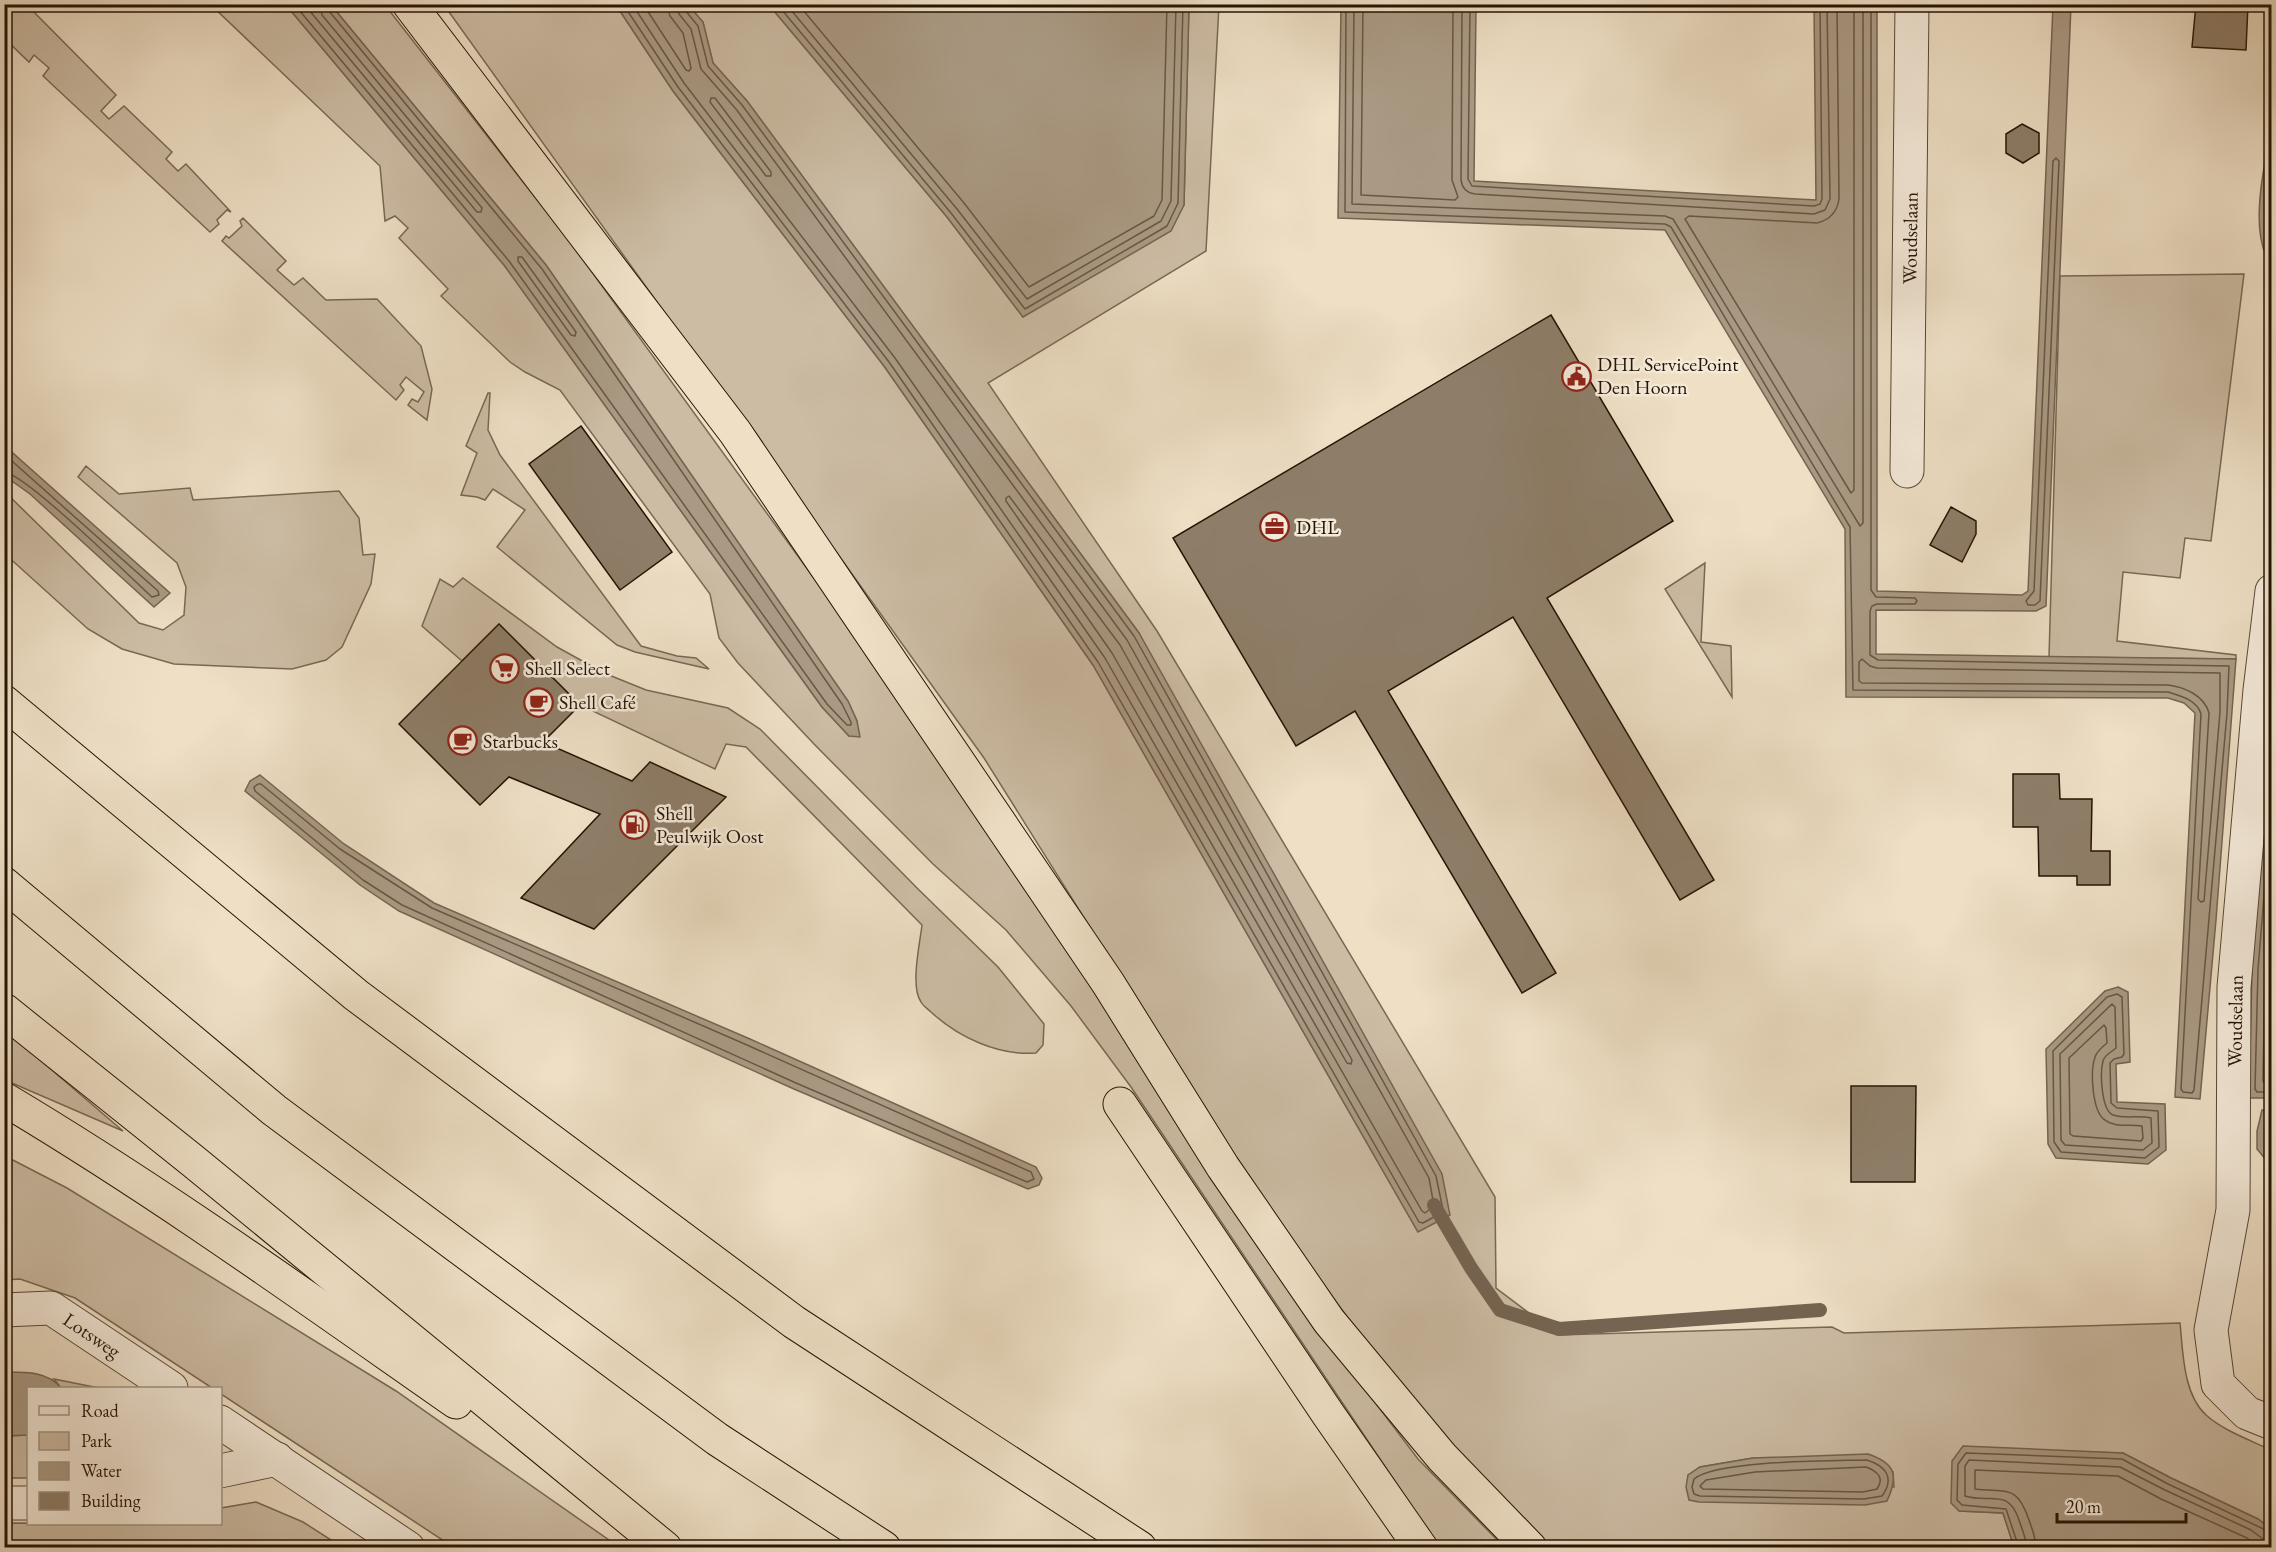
<svg xmlns="http://www.w3.org/2000/svg" width="2276" height="1552" font-family="'EB Garamond',serif">
  <style>
    .green { fill: #ccbca4; stroke: #786854; stroke-width: 1.5; fill-rule: evenodd }
    .water { fill: #aa9a84; stroke: #756451; stroke-width: 1.5 }
    .lines { fill: none; stroke-linecap: round; stroke-linejoin: round }
    .shore { stroke: #685744; stroke-width: 1.5 }
    .stream { stroke: #756451; stroke-width: 14 }
    .building { fill: #8e7e69; stroke: #251405; stroke-width: 1.5 }
    .minor-casing { stroke: #574735; stroke-width: 35 }
    .motorway-casing { stroke: #251405; stroke-width: 35 }
    .minor { stroke: #f4ead9; stroke-width: 33 }
    .motorway { stroke: #eedfc5; stroke-width: 33 }
    .labels { text-anchor: middle; dominant-baseline: central; stroke-width: 5; stroke-linejoin: round; paint-order: stroke }
    .street-label { font-size: 20px; fill: #251405; stroke: #f4ead9 }
    .poi-label { font-size: 20px; fill: #251405; stroke: #f4ead9; text-anchor: start }
  </style>
  <rect width="100%" height="100%" fill="#eedfc5"/>
  <filter id="stains"><feTurbulence type="fractalNoise" baseFrequency=".00333" numOctaves="4"/><feColorMatrix values="0 0 0 0 .2 0 0 0 0 .09 0 0 0 0 .02 0 0 0 .5 -.17"/></filter>
  <radialGradient id="worn" r=".72"><stop offset=".6" stop-color="#630" stop-opacity="0"/><stop offset="1" stop-color="#630" stop-opacity=".3"/></radialGradient>
  <g class="green">
    <path d="M 4,5 L 27,5 L 116,95 L 101,111 L 109,119 L 124,106 L 172,152 L 166,159 L 178,171 L 186,164 L 231,212 L 227,210 L 217,220 L 219,224 L 210,232 L 43,76 L 49,68 L 34,55 L 29,62 L 5,39 Z"/>
    <path d="M 211,5 L 286,5 L 504,265 L 822,707 L 849,736 L 857,721 L 848,701 L 546,265 L 331,5 L 385,5 L 573,246 L 911,712 L 1150,1074 L 1283,1281 L 1418,1459 L 1504,1547 L 1439,1547 L 1131,1087 L 1071,1006 L 1006,930 L 933,864 L 814,744 L 738,663 L 719,638 L 710,594 L 560,390 L 525,372 L 510,362 L 441,296 L 448,289 L 399,238 L 408,228 L 395,216 L 385,221 L 380,166 Z"/>
    <path d="M 444,5 L 616,5 L 673,91 L 884,366 L 1093,665 L 1418,1232 L 1139,633 L 747,101 L 713,63 L 703,22 L 688,5 L 769,5 L 947,217 L 1023,317 L 1184,205 L 1189,5 L 1219,5 L 1206,251 L 988,383 L 1157,631 L 1495,1197 L 1496,1288 L 1558,1335 L 1832,1327 L 1844,1333 L 2180,1323 C 2183,1352 2183,1394 2206,1415 C 2224,1431 2250,1440 2271,1450 L 2271,1529 L 2258,1519 L 2171,1478 L 2123,1453 L 2079,1452 L 1959,1511 L 2003,1513 L 2014,1547 L 1541,1547 L 1393,1377 L 1273,1219 L 984,758 ZM 1753,1458 L 1893,1472 L 1894,1487 L 1689,1475 L 1700,1467 Z"/>
    <path d="M 243,218 L 286,261 L 277,270 L 294,285 L 303,278 L 326,300 L 377,299 L 421,346 L 432,389 L 427,420 L 408,405 L 412,399 L 418,402 L 424,392 L 406,377 L 400,385 L 404,390 L 396,400 L 222,241 L 226,236 L 229,238 L 242,226 L 240,221 Z"/>
    <path d="M 2244,274 L 2211,541 L 2185,538 L 2180,578 L 2123,572 L 2117,641 L 2236,655 L 2236,659 L 2049,657 L 2060,276 Z"/>
    <path d="M 488,393 L 490,393 L 488,430 L 500,455 L 641,646 L 677,656 L 696,658 L 709,669 L 635,652 L 617,645 L 497,547 L 525,510 L 493,489 L 485,500 L 477,497 L 461,495 L 477,453 L 466,446 Z"/>
    <path d="M 86,466 L 119,494 L 190,488 L 193,500 L 339,491 L 359,518 L 363,555 L 375,554 L 371,584 L 342,647 L 326,660 L 292,669 L 174,664 L 122,649 L 88,629 L 5,554 L 5,492 L 139,623 L 163,630 L 184,615 L 186,587 L 177,563 L 78,477 Z"/>
    <path d="M 1705,563 L 1701,642 L 1731,646 L 1732,697 L 1665,589 Z"/>
    <path d="M 463,578 L 557,647 L 604,673 L 646,690 L 728,708 L 760,729 L 919,890 L 998,967 L 1044,1024 L 1043,1045 L 1036,1053 C 998,1056 958,1037 931,1012 C 928,1009 923,1006 921,1002 C 910,986 920,943 922,925 L 746,747 L 726,744 L 715,769 L 580,705 L 499,624 L 462,661 L 422,626 L 440,579 L 453,587 Z"/>
    <path d="M 4,1029 L 123,1131 L 5,1080 Z"/>
    <path d="M 5,1156 L 67,1188 L 396,1391 L 619,1547 L 453,1547 L 221,1394 L 220,1388 L 212,1388 L 75,1298 L 20,1279 L 5,1280 Z"/>
    <path d="M 54,1379 L 99,1388 L 61,1388 Z"/>
    <path d="M 28,1435 L 28,1478 L 5,1478 L 5,1436 Z"/>
    <path d="M 256,1502 L 303,1522 L 342,1547 L 5,1547 L 5,1523 L 220,1524 L 221,1508 Z"/>
  </g>
  <g class="water">
    <path d="M 286,5 L 331,5 L 546,265 L 848,701 L 857,721 L 860,737 L 849,736 L 822,707 L 504,265 Z"/>
    <path d="M 616,5 L 688,5 L 703,22 L 713,63 L 747,101 L 1139,633 L 1442,1174 L 1450,1215 L 1418,1232 L 1093,665 L 884,366 L 673,91 Z"/>
    <path d="M 769,5 L 1189,5 L 1184,205 L 1171,231 L 1023,317 L 947,217 Z"/>
    <path d="M 1341,5 L 1476,5 L 1474,181 L 1816,200 L 1814,5 L 1877,5 L 1877,591 L 2022,595 L 2028,591 L 2053,5 L 2071,5 L 2046,606 L 2036,611 L 1876,610 L 1876,654 L 2236,659 L 2216,920 L 2200,1099 L 2175,1097 L 2195,713 L 2184,703 L 2168,698 L 1846,697 L 1845,529 L 1665,230 L 1338,218 Z"/>
    <path d="M 2271,135 L 2271,264 C 2249,235 2263,168 2271,135 Z"/>
    <path d="M 4,446 L 5,446 L 170,593 L 154,607 L 30,494 L 5,476 Z"/>
    <path d="M 2271,726 L 2271,1098 L 2249,1098 L 2252,968 Z"/>
    <path d="M 260,775 L 344,844 L 434,903 L 750,1039 L 1036,1167 L 1042,1178 L 1039,1185 L 1028,1189 L 794,1089 L 399,911 L 360,885 L 245,791 L 250,781 Z"/>
    <path d="M 2118,987 L 2128,992 L 2130,1062 L 2116,1064 L 2117,1102 L 2165,1104 L 2166,1150 L 2148,1164 L 2056,1158 L 2048,1144 L 2046,1049 L 2105,991 Z"/>
    <path d="M 2262,1110 L 2271,1110 L 2271,1166 L 2257,1149 L 2257,1131 Z"/>
    <path d="M 5,1372 C 24,1372 48,1371 61,1388 L 28,1388 L 28,1435 L 5,1436 Z"/>
    <path d="M 1963,1446 L 2123,1453 L 2171,1478 L 2258,1519 L 2271,1529 L 2271,1547 L 2014,1547 L 2003,1513 L 1959,1511 L 1951,1503 L 1952,1461 Z"/>
    <path d="M 1868,1454 C 1895,1463 1899,1475 1887,1501 L 1865,1505 L 1699,1502 L 1689,1500 L 1686,1487 L 1688,1475 L 1700,1467 L 1753,1458 Z"/>
  </g>
  <g class="lines">
    <g class="shore">
      <path d="M 294,4 L 509,261 L 827,704 L 847,725 L 851,725 L 851,722 L 842,704 L 542,269 L 329,11 L 327,4"/>
      <path d="M 304,4 L 477,212 L 481,212 L 482,208 L 322,15 L 320,4"/>
      <path d="M 623,4 L 678,87 L 889,362 L 1098,662 L 1419,1222 L 1423,1223 L 1441,1213 L 1443,1210 L 1436,1176 L 1134,636 L 742,105 L 708,66 L 698,26 L 685,10 L 684,4"/>
      <path d="M 632,4 L 684,83 L 895,358 L 1105,658 L 1422,1211 L 1425,1213 L 1434,1206 L 1429,1178 L 1127,640 L 736,109 L 701,69 L 691,29 L 679,14 L 677,4"/>
      <path d="M 643,4 L 686,70 L 689,71 L 691,68 L 683,33 L 670,16 L 667,4"/>
      <path d="M 777,4 L 951,213 L 1025,309 L 1167,226 L 1178,203 L 1183,4"/>
      <path d="M 786,4 L 957,209 L 1027,299 L 1161,221 L 1171,201 L 1176,4"/>
      <path d="M 798,4 L 964,203 L 1029,287 L 1154,216 L 1162,200 L 1167,4"/>
      <path d="M 1346,4 L 1345,212 L 1665,224 L 1671,227 L 1850,527 L 1853,690 L 2168,692 C 2181,696 2197,700 2201,714 L 2181,1089 L 2183,1092 L 2192,1093 L 2194,1090 L 2227,713 L 2229,666 L 1878,660 L 1870,655 L 1870,611 L 1872,606 L 1877,604 L 1915,604 L 1917,601 L 1915,598 L 1876,597 L 1871,590 L 1871,4"/>
      <path d="M 1354,4 L 1352,204 L 1665,216 L 1673,219 L 1860,526 L 1863,523 L 1863,4"/>
      <path d="M 1363,4 L 1361,195 L 1455,200 L 1458,197 L 1452,180 L 1453,4"/>
      <path d="M 1462,4 L 1461,180 C 1462,188 1467,193 1475,194 L 1814,214 L 1825,210 L 1830,199 L 1827,4"/>
      <path d="M 1470,4 L 1468,179 L 1472,186 L 1814,206 L 1820,204 L 1822,199 L 1820,4"/>
      <path d="M 1837,4 L 1839,199 C 1837,212 1830,220 1817,223 L 1689,216 L 1685,219 L 1851,493 L 1854,490 L 1854,4"/>
      <path d="M 711,98 L 715,98 L 771,172 L 771,176 L 766,176 L 710,102 Z"/>
      <path d="M 2056,158 L 2059,161 L 2040,601 L 2035,605 L 2028,605 L 2026,601 L 2034,591 L 2053,161 Z"/>
      <path d="M 2272,158 L 2265,207 L 2272,254"/>
      <path d="M 518,257 L 522,257 L 576,332 L 575,336 L 571,335 L 518,261 Z"/>
      <path d="M 4,454 L 158,591 L 159,595 L 152,597 C 130,577 26,474 4,472"/>
      <path d="M 1009,496 L 1120,645 L 1352,1060 L 1351,1064 L 1347,1063 L 1112,653 L 1006,501 L 1006,498 Z"/>
      <path d="M 1862,659 L 1870,666 L 1877,668 L 2220,673 L 2220,712 L 2204,901 L 2201,902 L 2198,899 L 2209,713 C 2204,695 2184,687 2168,685 L 1862,683 L 1859,681 L 1859,662 Z"/>
      <path d="M 258,784 L 261,784 L 340,849 L 432,908 L 747,1045 L 1031,1172 L 1034,1179 L 1027,1182 L 796,1083 L 402,905 L 363,880 L 255,791 L 254,787 Z"/>
      <path d="M 2272,799 L 2258,969 L 2255,1089 L 2257,1092 L 2272,1092"/>
      <path d="M 2272,892 L 2265,969 L 2263,1081 L 2265,1084 L 2272,1084"/>
      <path d="M 2117,994 L 2122,997 L 2124,1054 L 2122,1057 L 2114,1059 L 2110,1063 L 2111,1103 L 2117,1108 L 2158,1111 L 2159,1147 L 2145,1158 L 2061,1152 L 2054,1142 L 2053,1051 L 2107,997 Z"/>
      <path d="M 2112,1004 L 2115,1007 L 2116,1048 C 2112,1052 2105,1054 2103,1061 C 2100,1072 2101,1110 2113,1115 C 2124,1119 2139,1115 2151,1118 L 2152,1143 L 2143,1150 L 2065,1145 L 2061,1140 L 2060,1054 Z"/>
      <path d="M 2104,1025 L 2106,1028 L 2107,1043 C 2102,1047 2097,1051 2095,1057 C 2090,1071 2092,1112 2105,1120 C 2115,1128 2130,1124 2142,1126 L 2143,1138 L 2141,1141 L 2073,1136 L 2070,1134 L 2069,1058 Z"/>
      <path d="M 1867,1460 C 1886,1466 1895,1478 1882,1496 L 1864,1499 L 1700,1496 L 1694,1494 L 1692,1487 L 1694,1479 C 1717,1460 1833,1461 1867,1460 Z"/>
      <path d="M 1866,1467 C 1877,1471 1885,1478 1877,1489 L 1863,1492 L 1703,1489 L 1700,1486 L 1706,1480 L 1755,1472 Z"/>
      <path d="M 2019,1548 L 2006,1509 L 1962,1505 L 1957,1500 L 1958,1464 L 1966,1453 L 2122,1459 L 2168,1484 L 2272,1533"/>
      <path d="M 2027,1548 C 2026,1538 2022,1529 2019,1520 C 2008,1487 1990,1504 1965,1496 L 1965,1466 L 1969,1460 L 2120,1467 L 2165,1490 L 2251,1530 L 2263,1539 L 2272,1540"/>
      <path d="M 2036,1548 C 2036,1538 2032,1529 2029,1520 C 2017,1484 2007,1493 1975,1489 L 1975,1470 L 2118,1476 L 2161,1499 L 2247,1538 L 2260,1548"/>
    </g>
    <path class="stream" d="M 1434,1205 L 1471,1268 L 1500,1310 L 1559,1329 L 1820,1310"/>
  </g>
  <g class="building">
    <path d="M 2196,4 L 2248,4 L 2246,50 L 2192,47 Z"/>
    <path d="M 2022,124 L 2039,133 L 2039,153 L 2023,163 L 2006,153 L 2006,134 Z"/>
    <path d="M 1551,315 L 1673,521 L 1547,598 L 1714,880 L 1680,900 L 1513,617 L 1388,691 L 1556,973 L 1522,993 L 1355,711 L 1296,746 L 1173,538 Z"/>
    <path d="M 581,426 L 672,552 L 620,590 L 529,464 Z"/>
    <path d="M 1951,507 L 1976,521 L 1976,534 L 1962,562 L 1930,545 Z"/>
    <path d="M 499,624 L 580,705 L 543,742 L 632,781 L 650,762 L 726,797 L 594,929 L 521,898 L 600,814 L 509,777 L 480,805 L 399,724 Z"/>
    <path d="M 2013,774 L 2059,774 L 2060,799 L 2092,799 L 2091,851 L 2110,851 L 2110,885 L 2077,885 L 2077,876 L 2039,876 L 2038,827 L 2013,827 Z"/>
    <path d="M 1851,1086 L 1916,1086 L 1915,1182 L 1851,1182 Z"/>
  </g>
  <g class="lines">
    <defs>
      <g id="minor">
        <path d="M 1907,471 L 1912,4"/>
        <path d="M 2272,591 L 2260,690 L 2234,987 L 2233,1210 L 2211,1330 L 2218,1384 L 2247,1413 L 2272,1423"/>
        <path d="M 4,1310 L 51,1308 L 171,1388"/>
        <path d="M 220,1422 L 408,1548"/>
        <path d="M 220,1471 L 277,1459"/>
        <path d="M 4,1503 L 28,1503"/>
      </g>
      <g id="motorway">
        <path d="M 409,4 L 735,432 L 1108,983 L 1223,1167 L 1329,1321 L 1442,1457 L 1530,1548"/>
        <path d="M 4,702 L 356,995 L 794,1322 L 1140,1548"/>
        <path d="M 4,884 L 274,1110 L 717,1439 L 884,1548"/>
        <path d="M 4,1010 L 193,1161 L 665,1548"/>
        <path d="M 4,1099 C 160,1192 307,1298 456,1402"/>
        <path d="M 1120,1104 L 1328,1414 L 1421,1548"/>
      </g>
    </defs>
    <use href="#minor" class="minor-casing"/>
    <use href="#motorway" class="motorway-casing"/>
    <use href="#minor" class="minor"/>
    <use href="#motorway" class="motorway"/>
  </g>
  <defs>
    <symbol id="civic-ring" viewBox="-11 -11 22 22"><circle r="9.5" fill="#f4ead9" stroke="#8f2418" stroke-width="1.5"/><path d="M-.6-6.5H3V-4.5H.6V-3L4-1V1h2V6H-6V1h2V-1L-.6-3ZM-1.2 2.5V6h2.4V2.5Z" fill="#8f2418"/></symbol>
    <symbol id="office-ring" viewBox="-11 -11 22 22"><circle r="9.5" fill="#f4ead9" stroke="#8f2418" stroke-width="1.5"/><path d="M-6-3h4V-5.5h4V-3h4V5H-6ZM-1-4.5V-3h2v-1.5ZM-6 0V1H6V0Z" fill="#8f2418"/></symbol>
    <symbol id="supermarket-ring" viewBox="-11 -11 22 22"><circle r="9.5" fill="#f4ead9" stroke="#8f2418" stroke-width="1.5"/><path d="M-6-5.5h2.5l.6 2H6L4.5 2H-2.5L-4.4-4H-6ZM-1.5 3.2a1.3 1.3 0 1 0 .1 0ZM3 3.2a1.3 1.3 0 1 0 .1 0Z" fill="#8f2418"/></symbol>
    <symbol id="cafe-ring" viewBox="-11 -11 22 22"><circle r="9.5" fill="#f4ead9" stroke="#8f2418" stroke-width="1.5"/><path d="M-5.5-4.5H6V0H3Q3 3.5 0 3.5H-2.5Q-5.5 3.5-5.5 0ZM3-3.2v2h1.7v-2ZM-6 4.5H4V6H-6Z" fill="#8f2418"/></symbol>
    <symbol id="fuel-ring" viewBox="-11 -11 22 22"><circle r="9.5" fill="#f4ead9" stroke="#8f2418" stroke-width="1.5"/><path d="M-5.5-6h7V0h2V4h1.3V-2.5L3-4.5l.8-.8L6-3V5H2.5V1h-1V6h-7ZM-4.2-4.7v3.2H.2V-4.7Z" fill="#8f2418"/></symbol>
  </defs>
  <g fill-rule="evenodd">
    <use href="#civic-ring" x="1560" y="360" width="33" height="33"/>
    <use href="#office-ring" x="1258" y="510" width="33" height="33"/>
    <use href="#supermarket-ring" x="488" y="652" width="33" height="33"/>
    <use href="#cafe-ring" x="522" y="686" width="33" height="33"/>
    <use href="#cafe-ring" x="446" y="724" width="33" height="33"/>
    <use href="#fuel-ring" x="618" y="808" width="33" height="33"/>
  </g>
  <g class="labels">
    <g class="street-label">
      <text transform="translate(1910 238) rotate(-89)">Woudselaan</text>
      <text transform="translate(2235 1021) rotate(-89)">Woudselaan</text>
      <text transform="translate(92 1335) rotate(34)">Lotsweg</text>
    </g>
    <g class="poi-label">
      <text x="1597" y="364">DHL ServicePoint<tspan x="1597" dy="23">Den Hoorn</tspan></text>
      <text x="1296" y="527">DHL</text>
      <text x="525" y="668">Shell Select</text>
      <text x="559" y="702">Shell Café</text>
      <text x="483" y="741">Starbucks</text>
      <text x="656" y="813">Shell<tspan x="656" dy="23">Peulwijk Oost</tspan></text>
    </g>
  </g>
  <rect width="2276" height="1552" fill="none" stroke="#eedfc5" stroke-width="24"/>
  <rect x="6" y="6" width="2264" height="1540" fill="none" stroke="#251405" stroke-width="3"/>
  <rect x="12" y="12" width="2252" height="1528" fill="none" stroke="#251405" stroke-width="1.5"/>
  <rect x="27" y="1387" width="195" height="138" fill="#f4ead9" stroke="#a19484" stroke-width="1.5"/>
  <rect x="39" y="1406" width="30" height="9" fill="#f4ead9" stroke="#a19484" stroke-width="1.5"/>
  <text x="81" y="1417" font-size="18" fill="#251405">Road</text>
  <rect x="39" y="1432" width="30" height="18" fill="#ccbca4" stroke="#a19484" stroke-width="1.5"/>
  <text x="81" y="1447" font-size="18" fill="#251405">Park</text>
  <rect x="39" y="1462" width="30" height="18" fill="#aa9a84" stroke="#a19484" stroke-width="1.5"/>
  <text x="81" y="1477" font-size="18" fill="#251405">Water</text>
  <rect x="39" y="1492" width="30" height="18" fill="#8e7e69" stroke="#a19484" stroke-width="1.5"/>
  <text x="81" y="1507" font-size="18" fill="#251405">Building</text>
  <path d="M2057 1513v9h129v-9" fill="none" stroke="#251405" stroke-width="3"/>
  <text x="2066" y="1513" font-size="18" fill="#251405" stroke="#f4ead9" stroke-width="4.5" paint-order="stroke">20 m</text>
  <rect width="100%" height="100%" filter="url(#stains)"/>
  <rect width="100%" height="100%" fill="url(#worn)"/>
</svg>
